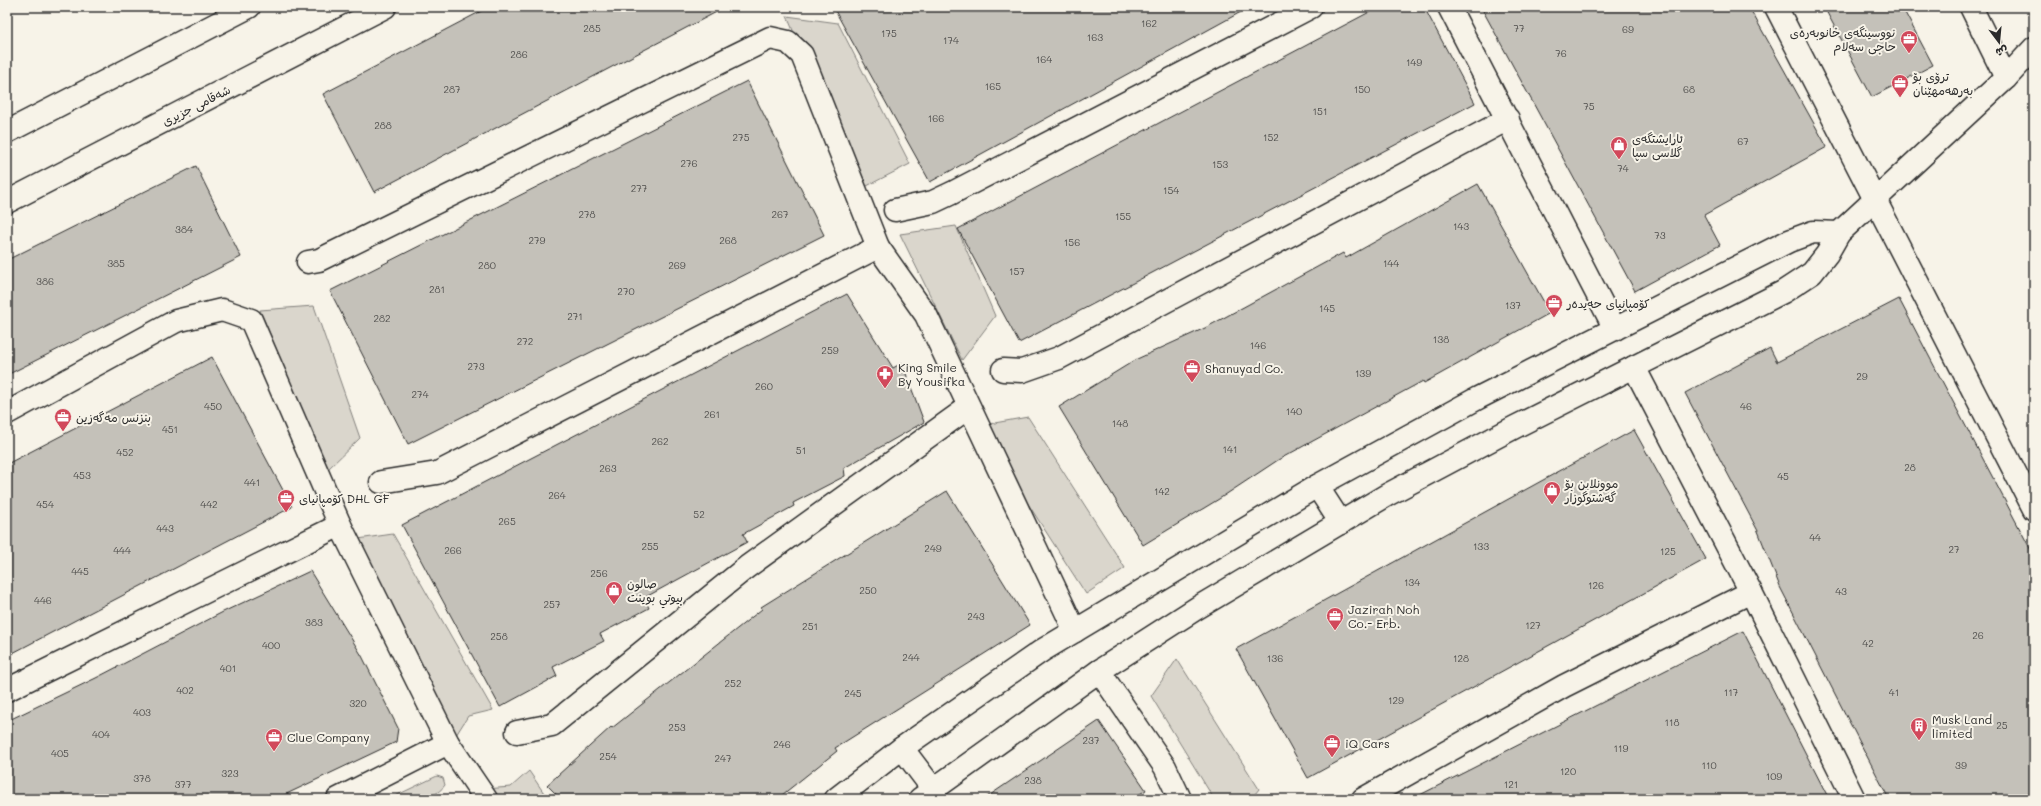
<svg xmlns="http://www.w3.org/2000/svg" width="2041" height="806" font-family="Mali,'Playpen Sans Arabic',sans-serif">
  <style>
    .green { fill: #dad6cc; stroke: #82807c }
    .building { fill: #c4c1b9; stroke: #2b2b2b }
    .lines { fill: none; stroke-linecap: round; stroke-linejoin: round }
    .minor-casing { stroke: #2b2b2b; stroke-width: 25 }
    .tertiary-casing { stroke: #2b2b2b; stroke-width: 25 }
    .minor { stroke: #f7f3e8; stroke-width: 22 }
    .tertiary { stroke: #f7f3e8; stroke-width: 22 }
    .labels { text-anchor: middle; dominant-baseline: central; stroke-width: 4; stroke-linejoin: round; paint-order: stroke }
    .number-label { font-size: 10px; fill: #51504e }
    .poi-label { font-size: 12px; fill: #2b2b2b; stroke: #f7f3e8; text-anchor: start }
    .street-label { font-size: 12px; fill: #2b2b2b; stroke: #f7f3e8 }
  </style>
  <rect width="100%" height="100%" fill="#f7f3e8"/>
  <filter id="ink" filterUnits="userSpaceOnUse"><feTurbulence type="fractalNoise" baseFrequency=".025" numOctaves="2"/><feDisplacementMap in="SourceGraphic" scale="8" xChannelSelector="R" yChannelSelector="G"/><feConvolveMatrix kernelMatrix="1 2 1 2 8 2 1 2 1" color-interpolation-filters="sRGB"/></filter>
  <g filter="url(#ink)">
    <g class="green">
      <path d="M 787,16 L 838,23 L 910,164 L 859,190 Z"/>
      <path d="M 956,226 L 995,316 L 962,360 L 900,234 Z"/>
      <path d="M 314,306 L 360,438 L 327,470 L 260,310 Z"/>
      <path d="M 1028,417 L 1125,568 L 1086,594 L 978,426 Z"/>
      <path d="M 393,534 L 493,710 L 468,716 L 453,740 L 351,540 Z"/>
      <path d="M 1177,659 L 1259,789 L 1251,799 L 1214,799 L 1151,696 Z"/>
      <path d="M 529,771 L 548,799 L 491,799 L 485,789 L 511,787 Z"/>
      <path d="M 437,776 L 443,778 L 445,785 C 432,803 408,799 389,799 Z"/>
    </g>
    <g class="building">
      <path d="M 489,7 L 726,7 L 374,192 L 323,94 Z"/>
      <path d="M 833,7 L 1250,7 L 930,182 Z"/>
      <path d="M 1379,7 L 1424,7 L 1475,103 L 1019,343 L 958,229 Z"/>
      <path d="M 1481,7 L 1749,7 L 1827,147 L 1704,215 L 1720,245 L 1635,291 Z"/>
      <path d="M 1824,7 L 1902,7 L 1933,65 L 1872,97 Z"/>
      <path d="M 747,81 L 824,235 L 408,444 L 330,291 Z"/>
      <path d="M 196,166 L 241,257 L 7,375 L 7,260 Z"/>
      <path d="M 1478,184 L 1550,313 L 1424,383 L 1423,381 L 1278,460 L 1219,499 L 1143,545 L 1059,407 L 1137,359 L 1205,328 L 1343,253 L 1346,258 Z"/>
      <path d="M 847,294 L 893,368 L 902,363 L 924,422 L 844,468 L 845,476 L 793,503 L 794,506 L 743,534 L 747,542 L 644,598 L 649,608 L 600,634 L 604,641 L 553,667 L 557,676 L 500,707 L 402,525 Z"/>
      <path d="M 1899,299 L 2034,556 L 2034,799 L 1889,799 L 1780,587 L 1758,531 L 1685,393 L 1770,348 L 1777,362 Z"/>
      <path d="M 212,357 L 292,507 L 7,656 L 7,464 Z"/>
      <path d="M 1634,430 L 1706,559 L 1308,778 L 1236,649 Z"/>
      <path d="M 947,491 L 1030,625 L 835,748 L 837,751 L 777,799 L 561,799 L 547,785 L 611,727 L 612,728 L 762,609 L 761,607 Z"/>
      <path d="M 310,571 L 362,656 L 398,728 L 396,742 L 276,799 L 7,799 L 7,721 L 96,678 L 223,612 Z"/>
      <path d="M 1743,631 L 1829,799 L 1412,799 L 1674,666 Z"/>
      <path d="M 1099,721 L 1146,790 L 1132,799 L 984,799 Z"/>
    </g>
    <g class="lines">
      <defs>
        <g id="minor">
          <path d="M 1449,7 L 1615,329"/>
          <path d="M 1776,7 L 2034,509"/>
          <path d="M 1971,7 L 2006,78"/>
          <path d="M 895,210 L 933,202 L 952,193 L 1311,7"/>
          <path d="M 308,262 L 319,260 L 770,38 L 788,42 L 802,55 L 878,247 L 926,315 L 1075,631"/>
          <path d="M 1634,367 L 1751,592 L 1854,799"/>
          <path d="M 1003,370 L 1022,371 L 1059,358 L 1508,119"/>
          <path d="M 7,413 L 176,321 L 222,310 L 251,320 L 340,525 L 448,743 L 486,799"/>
          <path d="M 381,482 L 437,473 L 878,247"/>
          <path d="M 1317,486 L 1341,523"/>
          <path d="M 1099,671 L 1165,767 L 1180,799"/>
          <path d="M 7,690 L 340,525"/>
          <path d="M 517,732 L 552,725 L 747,567 L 969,407"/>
          <path d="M 902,748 L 933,789"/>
          <path d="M 338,799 L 448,743"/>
          <path d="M 836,799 L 902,748 L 1043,650 L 1317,486 L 1478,398 L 1789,241 L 1813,232 L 1839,233"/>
          <path d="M 920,799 L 1099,671 L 1197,608 L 1387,495 L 1515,427 L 1783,292 L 1812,273 L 1827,254 L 1839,233 L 2006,78 L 2034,48"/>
          <path d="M 1363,799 L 1564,686 L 1751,592"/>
        </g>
        <g id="tertiary">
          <path d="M 7,132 L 249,7"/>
          <path d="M 7,202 L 385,7"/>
        </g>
      </defs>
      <use href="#minor" class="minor-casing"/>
      <use href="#tertiary" class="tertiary-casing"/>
      <use href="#minor" class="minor"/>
      <use href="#tertiary" class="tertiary"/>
    </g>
  </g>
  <defs>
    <symbol id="office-pin" viewBox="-11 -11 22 30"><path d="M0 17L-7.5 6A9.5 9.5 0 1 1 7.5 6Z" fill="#d1495b" stroke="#f7f3e8"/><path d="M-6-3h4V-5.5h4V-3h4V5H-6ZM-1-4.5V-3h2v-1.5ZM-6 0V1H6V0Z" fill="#fff"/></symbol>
    <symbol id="shop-pin" viewBox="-11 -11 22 30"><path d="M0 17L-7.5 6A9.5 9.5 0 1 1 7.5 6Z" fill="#d1495b" stroke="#f7f3e8"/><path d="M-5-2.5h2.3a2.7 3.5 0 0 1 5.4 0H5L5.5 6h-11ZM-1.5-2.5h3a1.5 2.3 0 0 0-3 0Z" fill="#fff"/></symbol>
    <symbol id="pharmacy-pin" viewBox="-11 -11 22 30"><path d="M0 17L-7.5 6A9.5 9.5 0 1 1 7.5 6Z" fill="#d1495b" stroke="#f7f3e8"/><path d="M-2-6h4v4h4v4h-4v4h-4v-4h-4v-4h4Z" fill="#fff"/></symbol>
    <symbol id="building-pin" viewBox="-11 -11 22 30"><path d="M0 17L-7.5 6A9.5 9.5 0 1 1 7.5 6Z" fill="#d1495b" stroke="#f7f3e8"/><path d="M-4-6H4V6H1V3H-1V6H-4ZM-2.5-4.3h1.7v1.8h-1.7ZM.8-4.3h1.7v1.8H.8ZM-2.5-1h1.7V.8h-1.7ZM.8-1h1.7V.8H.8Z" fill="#fff"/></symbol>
  </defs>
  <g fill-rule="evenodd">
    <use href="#office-pin" x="1899" y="29" width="20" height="27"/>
    <use href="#office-pin" x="1890" y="73" width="20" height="27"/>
    <use href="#shop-pin" x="1609" y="135" width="20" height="27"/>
    <use href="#office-pin" x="1544" y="293" width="20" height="27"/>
    <use href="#office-pin" x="1182" y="358" width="20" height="27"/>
    <use href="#pharmacy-pin" x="875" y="364" width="20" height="27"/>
    <use href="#office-pin" x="53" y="407" width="20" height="27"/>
    <use href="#shop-pin" x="1542" y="480" width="20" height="27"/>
    <use href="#office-pin" x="276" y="488" width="20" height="27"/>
    <use href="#shop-pin" x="604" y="580" width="20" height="27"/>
    <use href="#office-pin" x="1325" y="606" width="20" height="27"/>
    <use href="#building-pin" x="1909" y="716" width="20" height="27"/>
    <use href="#office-pin" x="264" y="727" width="20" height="27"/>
    <use href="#office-pin" x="1322" y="733" width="20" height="27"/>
  </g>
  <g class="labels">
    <g class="number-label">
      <text x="1149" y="23">162</text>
      <text x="592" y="28">285</text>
      <text x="1519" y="28">77</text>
      <text x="1628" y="29">69</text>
      <text x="889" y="33">175</text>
      <text x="1095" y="37">163</text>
      <text x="951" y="40">174</text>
      <text x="1561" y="53">76</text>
      <text x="519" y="54">286</text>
      <text x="1044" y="59">164</text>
      <text x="1414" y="62">149</text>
      <text x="993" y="86">165</text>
      <text x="452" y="89">287</text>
      <text x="1362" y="89">150</text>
      <text x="1689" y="89">68</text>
      <text x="1589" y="106">75</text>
      <text x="1320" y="111">151</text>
      <text x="936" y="118">166</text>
      <text x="383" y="125">288</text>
      <text x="741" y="137">275</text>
      <text x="1271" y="137">152</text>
      <text x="1743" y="141">67</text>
      <text x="689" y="163">276</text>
      <text x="1220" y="164">153</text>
      <text x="1623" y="168">74</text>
      <text x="639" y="188">277</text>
      <text x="1171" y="190">154</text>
      <text x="587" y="214">278</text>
      <text x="780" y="214">267</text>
      <text x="1123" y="216">155</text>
      <text x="1461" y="226">143</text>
      <text x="184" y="229">384</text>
      <text x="1660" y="235">73</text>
      <text x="537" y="240">279</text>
      <text x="728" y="240">268</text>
      <text x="1072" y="242">156</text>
      <text x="116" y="263">385</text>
      <text x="1391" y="263">144</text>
      <text x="487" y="265">280</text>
      <text x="677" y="265">269</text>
      <text x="1017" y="271">157</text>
      <text x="45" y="281">386</text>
      <text x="437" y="289">281</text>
      <text x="626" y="291">270</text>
      <text x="1513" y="305">137</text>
      <text x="1327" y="308">145</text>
      <text x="575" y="316">271</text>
      <text x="382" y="318">282</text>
      <text x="1441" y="339">138</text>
      <text x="525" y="341">272</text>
      <text x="1258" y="345">146</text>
      <text x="830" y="350">259</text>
      <text x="476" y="366">273</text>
      <text x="1363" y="373">139</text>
      <text x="1862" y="376">29</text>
      <text x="764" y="386">260</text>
      <text x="420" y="394">274</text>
      <text x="213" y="406">450</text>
      <text x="1746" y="406">46</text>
      <text x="1294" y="411">140</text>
      <text x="712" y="414">261</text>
      <text x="1120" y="423">148</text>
      <text x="170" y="429">451</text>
      <text x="660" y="441">262</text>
      <text x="1230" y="449">141</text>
      <text x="801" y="450">51</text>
      <text x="125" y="452">452</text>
      <text x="1910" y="467">28</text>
      <text x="608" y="468">263</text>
      <text x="82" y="475">453</text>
      <text x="1783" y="476">45</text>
      <text x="252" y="482">441</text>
      <text x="1162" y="491">142</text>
      <text x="557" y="495">264</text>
      <text x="45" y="504">454</text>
      <text x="209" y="504">442</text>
      <text x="699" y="514">52</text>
      <text x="507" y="521">265</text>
      <text x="165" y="528">443</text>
      <text x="1815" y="537">44</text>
      <text x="650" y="546">255</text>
      <text x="1481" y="546">133</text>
      <text x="933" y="548">249</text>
      <text x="1954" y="549">27</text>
      <text x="122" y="550">444</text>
      <text x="453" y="550">266</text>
      <text x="1668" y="551">125</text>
      <text x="80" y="571">445</text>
      <text x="599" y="573">256</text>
      <text x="1412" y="582">134</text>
      <text x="1596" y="585">126</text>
      <text x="868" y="590">250</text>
      <text x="1841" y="591">43</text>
      <text x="43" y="600">446</text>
      <text x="552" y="604">257</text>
      <text x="976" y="616">243</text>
      <text x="314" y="622">383</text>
      <text x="1533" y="625">127</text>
      <text x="810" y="626">251</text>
      <text x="1978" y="635">26</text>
      <text x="499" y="636">258</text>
      <text x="1868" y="643">42</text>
      <text x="271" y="645">400</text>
      <text x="911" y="657">244</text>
      <text x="1275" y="658">136</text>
      <text x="1461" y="658">128</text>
      <text x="228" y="668">401</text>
      <text x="733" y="683">252</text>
      <text x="185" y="690">402</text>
      <text x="1731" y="692">117</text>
      <text x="1894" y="692">41</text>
      <text x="853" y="693">245</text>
      <text x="1396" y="700">129</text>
      <text x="358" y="703">320</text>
      <text x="142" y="712">403</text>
      <text x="1672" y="722">118</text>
      <text x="2002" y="725">25</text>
      <text x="677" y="727">253</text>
      <text x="101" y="734">404</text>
      <text x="1091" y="740">237</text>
      <text x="782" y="744">246</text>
      <text x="1621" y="748">119</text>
      <text x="60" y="753">405</text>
      <text x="608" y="756">254</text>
      <text x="723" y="758">247</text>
      <text x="1709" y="765">110</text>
      <text x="1961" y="765">39</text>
      <text x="1568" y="771">120</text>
      <text x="230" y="773">323</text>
      <text x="1774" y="776">109</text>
      <text x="142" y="778">378</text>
      <text x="1033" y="780">238</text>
      <text x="183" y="784">377</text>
      <text x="1511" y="784">121</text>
    </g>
    <g class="poi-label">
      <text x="1896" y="32" text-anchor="end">نووسینگەی خانوبەرەی<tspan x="1896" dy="14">حاجی سەلام</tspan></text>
      <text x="1913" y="76">ترۆی بۆ<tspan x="1913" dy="14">بەرهەمهێنان</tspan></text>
      <text x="1632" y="138">ئارایشتگەی<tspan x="1632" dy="14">گلاسی سپا</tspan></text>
      <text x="1567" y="303">کۆمپانیای حەیدەر</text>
      <text x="898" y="367">King Smile<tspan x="898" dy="14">By Yousifka</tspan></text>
      <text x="1205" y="368">Shanuyad Co.</text>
      <text x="76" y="417">بنزنس مەگەزین</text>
      <text x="1565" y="483">موونلاین بۆ<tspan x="1565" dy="14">گەشتوگوزار</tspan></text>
      <text x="299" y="498">کۆمپانیای DHL GF</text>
      <text x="627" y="583">صالون<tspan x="627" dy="14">بيوتي بوينت</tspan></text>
      <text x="1348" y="609">Jazirah Noh<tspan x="1348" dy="14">Co.- Erb.</tspan></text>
      <text x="1932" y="719">Musk Land<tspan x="1932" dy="14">limited</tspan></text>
      <text x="287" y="737">Clue Company</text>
      <text x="1345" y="743">iQ Cars</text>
    </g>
    <g class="street-label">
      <text transform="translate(196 105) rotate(-27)">شەقامی جزیری</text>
    </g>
  </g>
  <rect width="2041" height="806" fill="none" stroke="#f7f3e8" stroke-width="24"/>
  <rect x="12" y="12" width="2017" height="782" fill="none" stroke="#2b2b2b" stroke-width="1.5" filter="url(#ink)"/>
  <g transform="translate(1999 42) rotate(164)" stroke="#f7f3e8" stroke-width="3" paint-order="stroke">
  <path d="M0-3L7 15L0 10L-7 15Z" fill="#2b2b2b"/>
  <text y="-6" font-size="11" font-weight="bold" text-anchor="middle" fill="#2b2b2b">ش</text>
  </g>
</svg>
